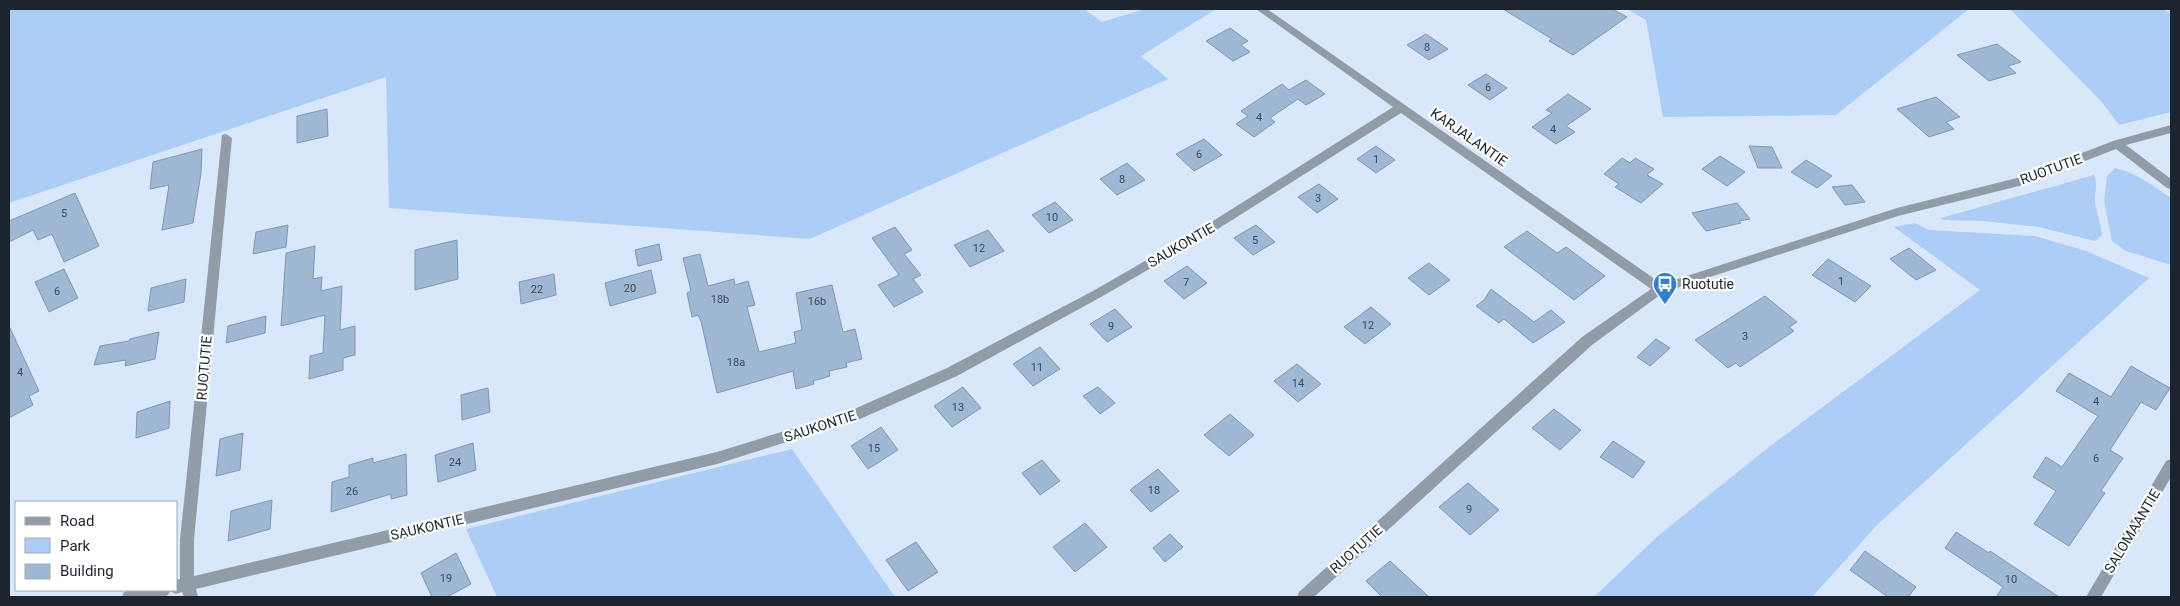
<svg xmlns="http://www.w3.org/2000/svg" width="2180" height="606" font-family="Roboto,sans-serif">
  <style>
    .green { fill: #accef6 }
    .building { fill: #9fb8d4; stroke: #7f96b1 }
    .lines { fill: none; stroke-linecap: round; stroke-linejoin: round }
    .minor { fill: #919ca8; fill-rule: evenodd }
    .labels { text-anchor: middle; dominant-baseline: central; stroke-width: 4.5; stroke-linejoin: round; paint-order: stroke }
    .number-label { font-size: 11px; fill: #3c4958 }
    .street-label { font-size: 14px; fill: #1b242f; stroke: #fff }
    .poi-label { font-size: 14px; fill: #1b242f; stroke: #fff; text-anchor: start }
  </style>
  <rect width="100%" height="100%" fill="#d8e7f9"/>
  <g class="green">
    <path d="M 9,9 L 1084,9 L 1102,22 L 1145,9 L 1216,9 L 1141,56 L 1168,79 L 810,239 L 389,208 L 386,77 L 9,203 Z"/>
    <path d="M 1627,9 L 1626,9 L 1969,9 L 1836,115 L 1663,117 L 1646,20 Z"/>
    <path d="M 2010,9 L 2163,9 L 2171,14 L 2171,112 L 2119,125 L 2101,101 Z"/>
    <path d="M 2115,168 C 2137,173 2153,186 2171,198 L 2171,265 L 2126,251 L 2112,241 L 2104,201 L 2107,176 Z"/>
    <path d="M 2094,175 C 2098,182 2095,190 2095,199 C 2095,209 2101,223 2102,235 L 2095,241 L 2039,227 L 1983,221 L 1942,220 L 1941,218 Z"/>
    <path d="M 1915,223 L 1929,230 L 2035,236 L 2086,251 L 2149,278 L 1878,524 L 1812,597 L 1594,597 L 1659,535 L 1769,447 L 1980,290 L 1894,227 Z"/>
    <path d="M 792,449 L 895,597 L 497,597 L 466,529 Z"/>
  </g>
  <g class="building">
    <path d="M 1503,9 L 1612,9 L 1627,17 L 1573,55 L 1549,41 L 1552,39 Z"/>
    <path d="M 1230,28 L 1248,41 L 1241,45 L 1250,52 L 1233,61 L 1206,41 Z"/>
    <path d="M 1426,34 L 1448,49 L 1429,60 L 1407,45 Z"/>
    <path d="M 1997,44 L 2021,62 L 2008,66 L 2016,73 L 1989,81 L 1957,55 Z"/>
    <path d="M 1486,74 L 1507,88 L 1490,100 L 1468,85 Z"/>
    <path d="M 1306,80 L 1325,94 L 1306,105 L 1298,99 L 1270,118 L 1275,122 L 1254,137 L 1236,124 L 1248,116 L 1241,111 L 1282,84 L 1289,90 Z"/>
    <path d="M 1568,94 L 1591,109 L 1566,126 L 1575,132 L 1556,144 L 1532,127 L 1552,113 L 1546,110 Z"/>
    <path d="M 1936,97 L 1960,117 L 1946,122 L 1954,129 L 1929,137 L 1897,109 Z"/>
    <path d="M 327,109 L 328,136 L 297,143 L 297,116 Z"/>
    <path d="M 1204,139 L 1222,155 L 1194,171 L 1176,154 Z"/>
    <path d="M 1376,146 L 1395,160 L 1376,173 L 1357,159 Z"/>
    <path d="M 1749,146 L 1772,147 L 1782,168 L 1758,168 Z"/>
    <path d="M 202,149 L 201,173 L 193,223 L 162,230 L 169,185 L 150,189 L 153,162 Z"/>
    <path d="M 1720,156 L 1745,172 L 1727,186 L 1702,169 Z"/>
    <path d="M 1622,158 L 1630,163 L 1635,158 L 1654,169 L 1647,175 L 1663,184 L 1641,203 L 1615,187 L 1619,184 L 1604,174 Z"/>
    <path d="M 1806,160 L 1832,176 L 1817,188 L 1791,172 Z"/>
    <path d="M 1127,163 L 1145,180 L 1117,195 L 1100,179 Z"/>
    <path d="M 1319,184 L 1338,199 L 1317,213 L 1298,197 Z"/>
    <path d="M 1852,185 L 1865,202 L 1845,205 L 1832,187 Z"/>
    <path d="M 75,193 L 99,246 L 64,262 L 52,234 L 38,240 L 33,230 L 9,242 L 9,221 Z"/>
    <path d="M 1055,202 L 1073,220 L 1049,233 L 1032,215 Z"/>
    <path d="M 1737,203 L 1750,219 L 1739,221 L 1741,223 L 1706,231 L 1692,213 Z"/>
    <path d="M 288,225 L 286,247 L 253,254 L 256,232 Z"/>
    <path d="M 1256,225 L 1275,242 L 1253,255 L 1234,238 Z"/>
    <path d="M 895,227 L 912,250 L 904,254 L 921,275 L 913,279 L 923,292 L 894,307 L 878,285 L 899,275 L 872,238 Z"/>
    <path d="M 988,230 L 1004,251 L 970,267 L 954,245 Z"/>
    <path d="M 1527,231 L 1557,253 L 1566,247 L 1605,276 L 1574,300 L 1504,247 Z"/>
    <path d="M 457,240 L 458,279 L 415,290 L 415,250 Z"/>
    <path d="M 659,244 L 662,260 L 638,266 L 635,250 Z"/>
    <path d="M 315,246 L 313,279 L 322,277 L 321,291 L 342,286 L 340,330 L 355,326 L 355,355 L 343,358 L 343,370 L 309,379 L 310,356 L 323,353 L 325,315 L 281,326 L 286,253 Z"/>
    <path d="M 1909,248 L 1936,270 L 1916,280 L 1890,259 Z"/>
    <path d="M 700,254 L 708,286 L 734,279 L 735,285 L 748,281 L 755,305 L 747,307 L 759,352 L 796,343 L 794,332 L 802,330 L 796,293 L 832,285 L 843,332 L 855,329 L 862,359 L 846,363 L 847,367 L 829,371 L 830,376 L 813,381 L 814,384 L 796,389 L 793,371 L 717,393 L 701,321 L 698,315 L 692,317 L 687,293 L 691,291 L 683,258 Z"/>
    <path d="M 1828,259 L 1871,286 L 1855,302 L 1812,275 Z"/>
    <path d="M 1429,263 L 1450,280 L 1429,295 L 1408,278 Z"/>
    <path d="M 1187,266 L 1207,283 L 1184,299 L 1164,281 Z"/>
    <path d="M 64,269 L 78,298 L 49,312 L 35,282 Z"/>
    <path d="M 651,270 L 656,293 L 610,306 L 605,283 Z"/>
    <path d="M 554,274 L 556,295 L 521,304 L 519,282 Z"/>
    <path d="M 186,279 L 184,302 L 148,311 L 151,288 Z"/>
    <path d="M 1491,289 L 1534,322 L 1551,310 L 1565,322 L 1533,343 L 1504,319 L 1499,323 L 1476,306 L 1484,300 Z"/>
    <path d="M 1765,296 L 1797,322 L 1789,327 L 1794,331 L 1740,367 L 1736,363 L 1728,368 L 1695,340 Z"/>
    <path d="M 1371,307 L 1391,324 L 1365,344 L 1344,327 Z"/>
    <path d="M 1115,309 L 1132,327 L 1107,342 L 1090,324 Z"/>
    <path d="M 266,316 L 265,333 L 226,343 L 228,326 Z"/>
    <path d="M 9,326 L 39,391 L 29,396 L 33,405 L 9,418 Z"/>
    <path d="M 159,332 L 155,359 L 125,366 L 126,360 L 94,365 L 100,346 L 129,341 L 130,339 Z"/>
    <path d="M 1656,339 L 1670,348 L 1650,366 L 1637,357 Z"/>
    <path d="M 1040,347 L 1060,369 L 1033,386 L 1013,364 Z"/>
    <path d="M 1297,364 L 1321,384 L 1298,402 L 1274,381 Z"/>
    <path d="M 2131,366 L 2170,388 L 2156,410 L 2141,402 L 2110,450 L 2123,458 L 2101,491 L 2105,493 L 2069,546 L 2034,524 L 2056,491 L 2033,477 L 2046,457 L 2062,467 L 2098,416 L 2056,391 L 2069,373 L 2111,397 Z"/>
    <path d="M 963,387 L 981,408 L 952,427 L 934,406 Z"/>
    <path d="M 1098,387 L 1115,403 L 1100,414 L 1083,396 Z"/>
    <path d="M 488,388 L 490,412 L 462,420 L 461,395 Z"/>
    <path d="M 170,401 L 169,428 L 136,438 L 137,412 Z"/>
    <path d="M 1554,409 L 1581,430 L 1560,450 L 1532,428 Z"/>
    <path d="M 1230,414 L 1254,435 L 1229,456 L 1204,435 Z"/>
    <path d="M 881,427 L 898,450 L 868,469 L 851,446 Z"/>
    <path d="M 243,433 L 240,470 L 216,476 L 220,439 Z"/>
    <path d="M 1613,441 L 1645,462 L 1633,478 L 1600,457 Z"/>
    <path d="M 473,443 L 476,470 L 438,482 L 435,455 Z"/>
    <path d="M 406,454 L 407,495 L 391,499 L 391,494 L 331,512 L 332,482 L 349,477 L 349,465 L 373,458 L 373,463 Z"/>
    <path d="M 1042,460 L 1060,481 L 1040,495 L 1022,473 Z"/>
    <path d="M 1158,469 L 1179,491 L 1151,512 L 1130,490 Z"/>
    <path d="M 1468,483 L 1499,510 L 1470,535 L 1439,507 Z"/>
    <path d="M 272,500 L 270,529 L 228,541 L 231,511 Z"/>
    <path d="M 1085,523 L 1107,547 L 1075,572 L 1053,547 Z"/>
    <path d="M 1956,532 L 1989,553 L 1990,551 L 2059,597 L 1996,597 L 2003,587 L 1945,548 Z"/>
    <path d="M 1170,534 L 1183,547 L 1165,562 L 1153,548 Z"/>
    <path d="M 916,542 L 938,572 L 908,591 L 886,560 Z"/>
    <path d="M 1865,551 L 1916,587 L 1908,597 L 1888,597 L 1850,570 Z"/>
    <path d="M 456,553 L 471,584 L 447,597 L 432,597 L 421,573 Z"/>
    <path d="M 1390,561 L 1429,597 L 1382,597 L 1366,581 Z"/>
  </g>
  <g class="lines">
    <g class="minor">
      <path d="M 1256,9 L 1267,9 L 1662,284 L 1897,208 L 2017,178 L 2113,141 L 2171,125 L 2171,133 L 2126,145 L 2171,179 L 2171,189 L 2167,188 L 2116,149 L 2023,185 L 1898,216 L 1664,292 L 1592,345 L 1314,597 L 1297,597 L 1299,592 L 1582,337 L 1651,289 L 1401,113 L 1210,234 L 1101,297 L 957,376 L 860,419 L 717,464 L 196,589 L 198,597 L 184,597 L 182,592 L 176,594 L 170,591 L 168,595 L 162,597 L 122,597 L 124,592 L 130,590 L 176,590 L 176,580 L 180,579 L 180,540 L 222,135 L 226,134 L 232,138 L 194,540 L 194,576 L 717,452 L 852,410 L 947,368 L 1093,291 L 1202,228 L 1393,107 Z"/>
      <path d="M 2171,459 L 2171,477 L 2101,597 L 2086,597 L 2166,461 Z"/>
    </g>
  </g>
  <defs>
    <symbol id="bus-pin" viewBox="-11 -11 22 30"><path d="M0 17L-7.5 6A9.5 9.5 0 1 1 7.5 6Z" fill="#3180cf" stroke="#fff"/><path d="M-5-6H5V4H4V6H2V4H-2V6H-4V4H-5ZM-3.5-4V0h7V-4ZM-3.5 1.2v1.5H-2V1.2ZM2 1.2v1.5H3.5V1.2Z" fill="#fff"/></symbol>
  </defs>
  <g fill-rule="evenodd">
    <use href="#bus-pin" x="1651" y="270" width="28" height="38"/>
  </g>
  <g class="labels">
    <g class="number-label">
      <text x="1427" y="47">8</text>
      <text x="1488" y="87">6</text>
      <text x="1259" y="117">4</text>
      <text x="1553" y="129">4</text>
      <text x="1199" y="154">6</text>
      <text x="1376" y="159">1</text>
      <text x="1122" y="179">8</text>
      <text x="1318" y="198">3</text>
      <text x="64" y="213">5</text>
      <text x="1052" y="217">10</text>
      <text x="1255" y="240">5</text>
      <text x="979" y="248">12</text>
      <text x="1841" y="281">1</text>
      <text x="1186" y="282">7</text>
      <text x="630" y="288">20</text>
      <text x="537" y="289">22</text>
      <text x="57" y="291">6</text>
      <text x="720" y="299">18b</text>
      <text x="817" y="301">16b</text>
      <text x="1368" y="325">12</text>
      <text x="1111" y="326">9</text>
      <text x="1745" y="336">3</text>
      <text x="736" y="362">18a</text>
      <text x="1037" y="367">11</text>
      <text x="20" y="372">4</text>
      <text x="1298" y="383">14</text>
      <text x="2096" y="401">4</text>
      <text x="958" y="407">13</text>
      <text x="874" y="448">15</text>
      <text x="2096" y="458">6</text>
      <text x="455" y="462">24</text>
      <text x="1154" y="490">18</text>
      <text x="352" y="491">26</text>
      <text x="1469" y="509">9</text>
      <text x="446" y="578">19</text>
      <text x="2011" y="579">10</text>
    </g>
    <g class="street-label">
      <text transform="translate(1469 137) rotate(35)">KARJALANTIE</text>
      <text transform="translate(2051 169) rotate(-20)">RUOTUTIE</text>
      <text transform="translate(1181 245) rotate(-30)">SAUKONTIE</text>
      <text transform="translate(204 368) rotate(-85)">RUOTUTIE</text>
      <text transform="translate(820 426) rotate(-18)">SAUKONTIE</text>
      <text transform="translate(427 527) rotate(-13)">SAUKONTIE</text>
      <text transform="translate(2132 531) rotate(-59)">SALOMAANTIE</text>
      <text transform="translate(1356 549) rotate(-42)">RUOTUTIE</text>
    </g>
    <g class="poi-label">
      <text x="1682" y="284">Ruotutie</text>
    </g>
  </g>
  <rect width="2180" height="606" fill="none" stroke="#1b242f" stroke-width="20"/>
  <rect x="15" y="501" width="162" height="90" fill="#ffffff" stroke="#a4a7ac"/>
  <rect x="25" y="517" width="25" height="8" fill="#919ca8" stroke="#a4a7ac"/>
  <text x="60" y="526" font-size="15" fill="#1b242f">Road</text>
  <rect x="25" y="538" width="25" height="15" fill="#accef6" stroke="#a4a7ac"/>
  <text x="60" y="551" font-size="15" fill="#1b242f">Park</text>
  <rect x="25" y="564" width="25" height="15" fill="#9fb8d4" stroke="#a4a7ac"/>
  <text x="60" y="576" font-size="15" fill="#1b242f">Building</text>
</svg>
